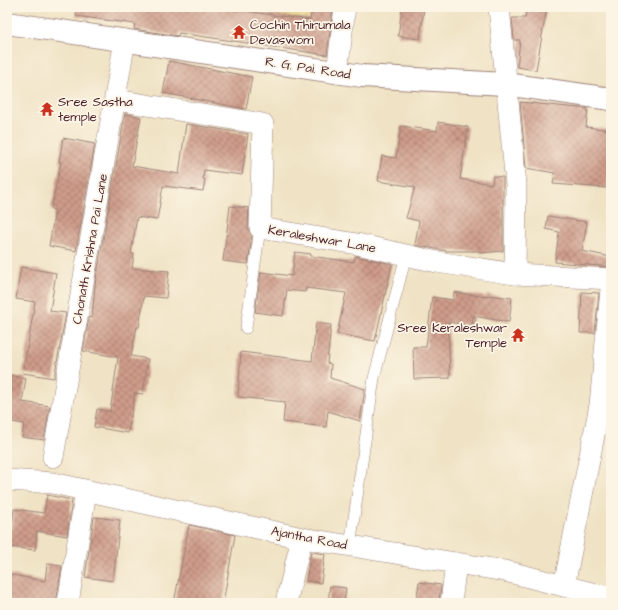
<svg xmlns="http://www.w3.org/2000/svg" width="618" height="610" font-family="'Architects Daughter',sans-serif">
  <style>
    .sand { fill: url(#sand-dots); stroke: #9c7c64 }
    .building { fill: url(#building-cross-hatch) }
    .lines { fill: none; stroke-linecap: round; stroke-linejoin: round }
    .lane-casing { stroke: #9d8178; stroke-width: 12 }
    .street-casing { stroke: #9d8178; stroke-width: 22 }
    .secondary-casing { stroke: #9d8178; stroke-width: 24 }
    .lane { stroke: #fff; stroke-width: 11 }
    .street { stroke: #fff; stroke-width: 21 }
    .secondary { stroke: #fff; stroke-width: 22 }
    .labels { text-anchor: middle; dominant-baseline: central; stroke-width: 3.5; stroke-linejoin: round; paint-order: stroke }
    .poi-label { font-size: 13px; fill: #4a1f2b; stroke: #fcf5e5; text-anchor: start }
    .street-label { font-size: 13px; fill: #4a1f2b; stroke: #fcf5e5 }
  </style>
  <defs>
    <pattern id="sand-dots" width="8" height="8" patternUnits="userSpaceOnUse"><rect width="8" height="8" fill="#eeda9e"/><path d="M2 2h.1M6 6h.1" fill="none" stroke="#cebb88" stroke-width="1.8" stroke-linecap="round"/></pattern>
    <pattern id="building-cross-hatch" width="8" height="8" patternUnits="userSpaceOnUse"><rect width="8" height="8" fill="#cf9c8a"/><path d="M0 0l8 8M0 8l8-8" fill="none" stroke="#aa7f71"/></pattern>
  </defs>
  <rect width="100%" height="100%" fill="#fcf5e5"/>
  <filter id="ink" filterUnits="userSpaceOnUse"><feTurbulence type="fractalNoise" baseFrequency=".025" numOctaves="2"/><feDisplacementMap in="SourceGraphic" scale="8" xChannelSelector="R" yChannelSelector="G"/><feConvolveMatrix kernelMatrix="1 2 1 2 8 2 1 2 1" color-interpolation-filters="sRGB"/></filter>
  <filter id="wash" filterUnits="userSpaceOnUse"><feTurbulence type="fractalNoise" baseFrequency=".012" numOctaves="4" result="noise"/><feDisplacementMap in="SourceGraphic" scale="16" xChannelSelector="R" yChannelSelector="G"/><feGaussianBlur stdDeviation="0.9" result="paint"/><feColorMatrix in="noise" values="0 0 0 0 0 0 0 0 0 0 0 0 0 0 0 0 0 1.4 0 .05"/><feComposite in="paint" operator="in"/></filter>
  <g filter="url(#wash)">
    <rect width="100%" height="100%" fill="#f0e3c5"/>
    <path class="sand" d="M 215,7 L 312,7 L 310,20 Z"/>
    <g id="blocks">
      <g class="building">
        <path d="M 77,7 L 215,7 L 310,20 L 312,7 L 333,7 L 327,55 L 179,33 L 178,36 L 134,29 L 135,24 L 76,16 Z"/>
        <path d="M 402,7 L 424,7 L 420,39 L 398,36 Z"/>
        <path d="M 527,7 L 547,7 L 536,70 L 517,67 L 520,40 L 514,40 L 512,18 L 525,18 Z"/>
        <path d="M 169,61 L 252,77 L 246,109 L 163,93 Z"/>
        <path d="M 520,102 L 588,109 L 586,127 L 611,130 L 611,156 L 607,188 L 553,184 L 555,173 L 526,168 Z"/>
        <path d="M 125,114 L 141,117 L 132,166 L 179,174 L 186,124 L 248,134 L 242,175 L 204,170 L 203,179 L 205,179 L 203,191 L 163,186 L 157,220 L 137,217 L 131,254 L 134,254 L 132,268 L 169,271 L 166,298 L 144,296 L 139,327 L 137,327 L 131,356 L 148,359 L 143,394 L 135,393 L 128,433 L 94,427 L 97,409 L 110,412 L 118,357 L 83,351 L 89,317 L 92,318 L 95,285 Z"/>
        <path d="M 438,122 L 468,127 L 460,179 L 492,184 L 493,176 L 503,177 L 503,251 L 480,253 L 480,251 L 447,251 L 415,245 L 419,221 L 406,218 L 415,187 L 378,181 L 382,156 L 396,158 L 401,126 L 437,131 Z"/>
        <path d="M 63,138 L 95,144 L 76,251 L 49,246 L 55,210 L 51,209 L 61,162 L 59,162 Z"/>
        <path d="M 230,206 L 249,208 L 248,228 L 252,236 L 248,264 L 223,261 Z"/>
        <path d="M 548,216 L 587,222 L 582,251 L 611,257 L 611,267 L 555,262 L 559,232 L 546,229 Z"/>
        <path d="M 295,252 L 311,254 L 310,256 L 354,262 L 355,256 L 392,264 L 375,341 L 337,334 L 346,293 L 306,288 L 305,292 L 287,290 L 283,316 L 255,312 L 261,272 L 292,276 Z"/>
        <path d="M 21,267 L 56,273 L 50,311 L 66,313 L 54,378 L 23,373 L 35,302 L 16,299 Z"/>
        <path d="M 454,292 L 487,297 L 487,295 L 512,298 L 509,322 L 473,316 L 472,326 L 448,322 L 450,378 L 414,379 L 413,347 L 426,347 L 432,297 L 453,300 Z"/>
        <path d="M 582,292 L 599,293 L 595,333 L 580,333 Z"/>
        <path d="M 316,323 L 331,325 L 327,363 L 331,364 L 330,378 L 365,389 L 360,421 L 328,411 L 326,427 L 283,422 L 285,402 L 238,397 L 241,352 L 312,361 Z"/>
        <path d="M 7,375 L 26,378 L 22,402 L 50,406 L 44,440 L 22,437 L 24,424 L 7,421 Z"/>
        <path d="M 47,495 L 72,500 L 67,536 L 37,531 L 35,550 L 9,547 L 14,509 L 44,513 Z"/>
        <path d="M 94,517 L 120,520 L 113,581 L 85,577 Z"/>
        <path d="M 189,525 L 235,535 L 223,603 L 174,603 Z"/>
        <path d="M 311,552 L 325,554 L 321,583 L 306,581 Z"/>
        <path d="M 47,564 L 62,566 L 56,603 L 7,603 L 7,574 L 45,581 Z"/>
        <path d="M 419,582 L 441,585 L 439,603 L 416,603 Z"/>
        <path d="M 330,586 L 346,588 L 344,603 L 328,603 Z"/>
      </g>
    </g>
  </g>
  <g filter="url(#ink)">
    <use href="#blocks" fill-opacity="0" stroke="#9d8178" stroke-width="1"/>
    <g class="lines">
      <defs>
        <g id="lane">
          <path d="M 246,328 L 260,228"/>
          <path d="M 350,546 L 374,378 L 406,256"/>
        </g>
        <g id="street">
          <path d="M 499,7 L 516,185 L 515,274"/>
          <path d="M 337,73 L 345,7"/>
          <path d="M 116,100 L 263,124 L 260,228 L 357,244 L 437,262 L 515,274 L 611,279"/>
          <path d="M 53,457 L 125,40"/>
          <path d="M 7,480 L 53,483 L 302,538 L 505,571 L 611,598"/>
          <path d="M 564,586 L 600,405 L 611,289"/>
          <path d="M 68,603 L 86,491"/>
          <path d="M 286,603 L 302,538"/>
          <path d="M 451,603 L 456,563"/>
        </g>
        <path id="secondary" d="M 7,23 L 362,76 L 505,84 L 611,99"/>
      </defs>
      <use href="#lane" class="lane-casing"/>
      <use href="#street" class="street-casing"/>
      <use href="#secondary" class="secondary-casing"/>
      <use href="#lane" class="lane"/>
      <use href="#street" class="street"/>
      <use href="#secondary" class="secondary"/>
    </g>
  </g>
  <defs>
    <symbol id="temple-bare" viewBox="-9 -9 18 18"><path d="M0-6L5-2H3V0L6.5 2.5H4V6H1.5V3h-3V6H-4V2.5H-6.5L-3 0V-2H-5Z" fill="#c8321e" stroke="#fcf5e5" stroke-width="2.5" paint-order="stroke"/></symbol>
  </defs>
  <g fill-rule="evenodd">
    <use href="#temple-bare" x="229" y="22" width="20" height="20"/>
    <use href="#temple-bare" x="37" y="99" width="20" height="20"/>
    <use href="#temple-bare" x="508" y="325" width="20" height="20"/>
  </g>
  <g class="labels">
    <g class="poi-label">
      <text x="250" y="25">Cochin Thirumala<tspan x="250" dy="15">Devaswom</tspan></text>
      <text x="58" y="102">Sree Sastha<tspan x="58" dy="15">temple</tspan></text>
      <text x="507" y="328" text-anchor="end">Sree Keraleshwar<tspan x="507" dy="15">Temple</tspan></text>
    </g>
    <g class="street-label">
      <text transform="translate(308 68) rotate(9)">R. G. Pai. Road</text>
      <text transform="translate(322 239) rotate(10)">Keraleshwar Lane</text>
      <text transform="translate(90 249) rotate(-80)">Chonath Krishna Pai Lane</text>
      <text transform="translate(309 538) rotate(11)">Ajantha Road</text>
    </g>
  </g>
  <rect width="618" height="610" fill="none" stroke="#fcf5e5" stroke-width="24"/>
</svg>
